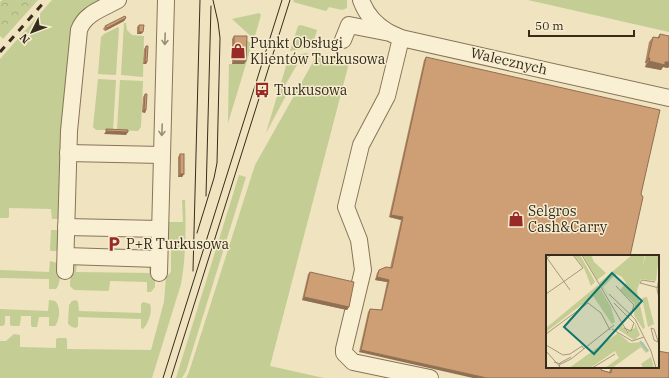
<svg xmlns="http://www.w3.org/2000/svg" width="669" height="378" font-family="'IBM Plex Serif',serif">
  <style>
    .grass { fill: #c3cd94 }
    .forest { fill: url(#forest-crowns) }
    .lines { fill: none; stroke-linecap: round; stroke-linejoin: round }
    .minor-casing { stroke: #887458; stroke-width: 18 }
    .minor { stroke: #f9f0d3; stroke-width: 16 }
    .tram { stroke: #372b1c; stroke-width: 1 }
    .rail { stroke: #372b1c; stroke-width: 3; stroke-dasharray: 7 7; stroke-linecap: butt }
    .wall { fill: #b18865 }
    .shaded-wall { fill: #906f52 }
    .building { fill: #ce9e75; stroke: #906f52 }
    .oneway { stroke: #988e78 }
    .labels { text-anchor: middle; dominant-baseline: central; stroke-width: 3; stroke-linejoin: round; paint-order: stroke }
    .poi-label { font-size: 14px; fill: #372b1c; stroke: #f6edd0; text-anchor: start }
    .street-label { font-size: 14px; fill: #372b1c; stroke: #f6edd0 }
    .inset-river { fill: none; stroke: #a3c0b9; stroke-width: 2 }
    .inset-road { fill: none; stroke: #a5997e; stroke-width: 1 }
    .view { fill: #0f766e; fill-opacity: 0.15; stroke: #0f766e; stroke-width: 2 }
    .inset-edge { fill: none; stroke: #372b1c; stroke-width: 2 }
  </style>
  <defs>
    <pattern id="forest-crowns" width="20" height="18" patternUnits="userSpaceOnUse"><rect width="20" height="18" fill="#c3cd94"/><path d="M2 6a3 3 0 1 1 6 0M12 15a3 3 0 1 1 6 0" fill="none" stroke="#a8b07f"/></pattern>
  </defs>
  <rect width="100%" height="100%" fill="#efe3c0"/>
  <g class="grass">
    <path d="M 52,0 L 104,0 L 87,9 L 59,219 L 52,219 L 51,209 L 9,208 L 9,217 L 7,218 L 0,218 L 0,59 Z"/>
    <path d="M 294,0 L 347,0 L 347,8 L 342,10 L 329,7 L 326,11 L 293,2 Z"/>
    <path d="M 528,0 L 669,0 L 669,32 Z"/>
    <path d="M 259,13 L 261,15 L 254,39 L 232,19 Z"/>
    <path d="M 124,23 L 126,23 L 127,30 L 132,35 L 144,36 L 143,77 L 121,75 Z"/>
    <path d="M 301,25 L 317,30 L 312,47 L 290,51 L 298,26 Z"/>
    <path d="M 118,27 L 119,28 L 116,75 L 98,74 L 101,37 L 104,34 Z"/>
    <path d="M 245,39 L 252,44 L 228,123 L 229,64 L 244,64 Z"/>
    <path d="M 307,53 L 309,55 L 303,66 L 298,63 L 284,87 L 289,90 L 266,133 L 289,56 Z"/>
    <path d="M 317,55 L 349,63 L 270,366 L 324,378 L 186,378 L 189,372 L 255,165 Z"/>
    <path d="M 98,79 L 116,80 L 113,130 L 96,130 L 93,127 Z"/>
    <path d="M 120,80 L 143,81 L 141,127 L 138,131 L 117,130 Z"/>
    <path d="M 239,175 L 246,177 L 186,371 L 182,378 L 176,378 Z"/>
    <path d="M 182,200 L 185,200 C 186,228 186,257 181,284 L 152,378 L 0,378 L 0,341 L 6,341 L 14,334 L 20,335 L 20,347 L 56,348 L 56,339 L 58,338 L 66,338 L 67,340 L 67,349 L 151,350 L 164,302 L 166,277 L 171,272 L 171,247 L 166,242 L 167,222 L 183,222 Z"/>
    <path d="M 51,230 L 57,230 L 60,233 L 59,249 L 57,251 L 51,251 L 50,250 Z"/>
    <path d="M 50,261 L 57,263 C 61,268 61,284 56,289 L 49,289 L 49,279 L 0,278 L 0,270 L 49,272 Z"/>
    <path d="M 77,262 L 76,272 L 149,273 L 149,264 L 155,271 L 155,287 L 151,292 L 147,292 L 147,282 L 110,281 L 109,290 L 108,291 L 74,290 L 70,286 L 71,266 Z"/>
    <path d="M 49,300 L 55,301 C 61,306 60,320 55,326 L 49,326 L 49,317 L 39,317 L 37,327 L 32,327 L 31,325 L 31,316 L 21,316 L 20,325 L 19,326 L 12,326 L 10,325 L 10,316 L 5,316 L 5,324 L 3,326 L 0,326 L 0,309 L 48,311 Z"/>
    <path d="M 76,300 L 78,302 L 79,311 L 141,313 L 141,304 L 143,302 L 150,304 C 153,311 148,324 143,329 L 141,328 L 141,319 L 78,317 L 78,326 L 76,328 L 72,327 L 68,324 L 69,305 L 72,301 Z"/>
  </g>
  <path class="forest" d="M 2,0 L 38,0 L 3,39 L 0,36 L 0,2 Z"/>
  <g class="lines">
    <defs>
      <g id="minor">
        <path d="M 361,0 C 366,14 376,25 388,32"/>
        <path d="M 401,38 L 387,96 L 361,145 L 346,207 L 359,240 L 363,270 L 344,349 L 344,353 L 353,362 L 430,378"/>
        <path d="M 343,40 L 349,25 L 390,33 L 401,38 L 669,98"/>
        <path d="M 68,153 L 162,155"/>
        <path d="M 66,227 L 160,229"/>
        <path d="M 66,256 L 159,259"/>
        <path d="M 65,271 L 69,131 L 79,30 C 85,13 104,8 118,0"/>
        <path d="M 159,273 L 166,0"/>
      </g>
    </defs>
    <use href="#minor" class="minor-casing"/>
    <use href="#minor" class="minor"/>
    <g class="tram">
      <path d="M 206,196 L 211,6"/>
      <path d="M 197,233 L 214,178 L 217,163 L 220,38 L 218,22 L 213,0"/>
      <path d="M 193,271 L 200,0"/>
      <path d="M 163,378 L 282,0"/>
      <path d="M 171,378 L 290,0"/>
    </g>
    <path class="rail" d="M 0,52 L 46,0"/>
  </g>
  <g class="wall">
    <path d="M 126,18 L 124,21 L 105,31 L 103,29 L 105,26 Z"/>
    <path d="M 139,25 L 143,32 L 141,34 L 137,34 L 137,27 Z"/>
    <path d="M 660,34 L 668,68 L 663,67 L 661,70 L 645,67 L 646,63 L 645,63 L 649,42 L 653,37 L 657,38 Z"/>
    <path d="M 234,36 L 246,61 L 244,64 L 232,64 L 232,39 Z"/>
    <path d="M 146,46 L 147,62 L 146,64 L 143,64 L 144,49 Z"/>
    <path d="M 426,57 L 547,256 L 601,370 L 609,372 L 611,367 L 658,367 L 669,378 L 359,352 L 368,312 L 370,309 L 381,310 L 387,282 L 375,280 L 377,273 L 379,270 L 390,268 L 401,220 L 389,217 L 424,60 Z"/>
    <path d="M 145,94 L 146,110 L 145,113 L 142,112 L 143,97 Z"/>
    <path d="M 180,154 L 184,174 L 182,177 L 178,177 L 178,157 Z"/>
    <path d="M 310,272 L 349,307 L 347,310 L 302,300 L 308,274 Z"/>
  </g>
  <g class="shaded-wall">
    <path d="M 126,18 L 124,21 L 105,31 L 107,28 Z"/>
    <path d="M 139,32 L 143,32 L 141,34 L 137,34 Z"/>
    <path d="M 648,58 L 650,58 L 646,63 L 645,63 Z"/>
    <path d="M 234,61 L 246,61 L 244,64 L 232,64 Z"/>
    <path d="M 649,61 L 665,62 L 669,62 L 669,67 L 668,68 L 663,67 L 661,70 L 645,67 Z"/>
    <path d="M 145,62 L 147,62 L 146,64 L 143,64 Z"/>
    <path d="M 144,110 L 146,110 L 145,113 L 142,112 Z"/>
    <path d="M 106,131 L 128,132 L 126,135 L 104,134 Z"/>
    <path d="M 180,174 L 184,174 L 182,177 L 178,177 Z"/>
    <path d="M 391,215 L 403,217 L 401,220 L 389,217 Z"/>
    <path d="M 377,277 L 389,280 L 387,282 L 375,280 Z"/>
    <path d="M 304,297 L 349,307 L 347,310 L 302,300 Z"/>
    <path d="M 361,350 L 487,378 L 473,378 L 359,352 Z"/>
  </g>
  <g class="building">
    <path d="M 125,16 L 126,18 L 107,28 L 105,26 Z"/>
    <path d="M 139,25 L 144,25 L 143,32 L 139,32 Z"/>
    <path d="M 660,34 L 669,36 L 669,62 L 665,62 L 665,65 L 649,61 L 650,58 L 648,58 L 653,37 L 659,38 Z"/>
    <path d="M 234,36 L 247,36 L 246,61 L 234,61 Z"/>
    <path d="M 146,46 L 148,46 L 147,62 L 145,62 Z"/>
    <path d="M 426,57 L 660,110 L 641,194 L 643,197 L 630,256 L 547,256 L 547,367 L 602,367 L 601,370 L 611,373 L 612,367 L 658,367 L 658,351 L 669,353 L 669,378 L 487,378 L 361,350 L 370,309 L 382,310 L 389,280 L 377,277 L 379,270 L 386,267 L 392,268 L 403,217 L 391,215 Z"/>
    <path d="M 145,94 L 147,94 L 146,110 L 144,110 Z"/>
    <path d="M 106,129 L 128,130 L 128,132 L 106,131 Z"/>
    <rect x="180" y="154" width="4" height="20"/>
    <path d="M 310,272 L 354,282 L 349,307 L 304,297 Z"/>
  </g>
  <defs><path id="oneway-shaft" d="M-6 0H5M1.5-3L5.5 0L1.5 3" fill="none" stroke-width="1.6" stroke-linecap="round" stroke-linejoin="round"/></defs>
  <g class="oneway">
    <use href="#oneway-shaft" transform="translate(165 39) rotate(92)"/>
    <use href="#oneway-shaft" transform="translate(162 130) rotate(92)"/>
  </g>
  <defs>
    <symbol id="shop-bare" viewBox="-9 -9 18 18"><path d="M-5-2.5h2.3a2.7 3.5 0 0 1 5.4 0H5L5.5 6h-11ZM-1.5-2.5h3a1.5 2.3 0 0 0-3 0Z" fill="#982b27" stroke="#f6edd0" stroke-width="2.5" paint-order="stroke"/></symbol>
    <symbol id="bus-bare" viewBox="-9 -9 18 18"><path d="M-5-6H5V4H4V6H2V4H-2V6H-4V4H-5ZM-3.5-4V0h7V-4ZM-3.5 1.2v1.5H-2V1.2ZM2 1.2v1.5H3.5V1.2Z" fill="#982b27" stroke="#f6edd0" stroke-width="2.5" paint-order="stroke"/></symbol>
    <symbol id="parking-bare" viewBox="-9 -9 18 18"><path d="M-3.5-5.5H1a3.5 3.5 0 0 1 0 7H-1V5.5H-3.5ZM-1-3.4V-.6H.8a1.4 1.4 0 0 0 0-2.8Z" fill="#982b27" stroke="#f6edd0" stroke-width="2.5" paint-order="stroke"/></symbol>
  </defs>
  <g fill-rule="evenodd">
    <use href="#shop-bare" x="227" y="40" width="22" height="22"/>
    <use href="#bus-bare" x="251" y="79" width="22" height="22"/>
    <use href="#shop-bare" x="505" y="208" width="22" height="22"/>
    <use href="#parking-bare" x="103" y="233" width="22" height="22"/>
  </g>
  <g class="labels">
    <g class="poi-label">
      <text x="250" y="43">Punkt Obsługi<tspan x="250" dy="16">Klientów Turkusowa</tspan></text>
      <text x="274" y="90">Turkusowa</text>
      <text x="528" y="211">Selgros<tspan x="528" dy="16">Cash&amp;Carry</tspan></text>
      <text x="126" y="244">P+R Turkusowa</text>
    </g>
    <g class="street-label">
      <text transform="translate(509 61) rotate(13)">Walecznych</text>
    </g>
  </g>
  <g transform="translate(546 255)">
    <rect width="113" height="113" fill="#efe3c0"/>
    <path d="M 28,0 L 34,0 L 47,23 L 49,27 L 45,31 L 38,13 ZM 37,0 L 45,0 L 48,7 L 60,18 L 51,25 ZM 86,0 L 99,0 L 91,36 L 99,73 L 97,74 L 88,60 L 89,49 L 74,35 L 80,28 L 76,22 L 70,19 L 57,32 L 67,46 L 53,28 ZM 100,0 L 113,0 L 110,26 L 95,24 L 92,33 L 95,16 ZM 52,30 L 65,52 L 69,67 L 66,69 L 47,41 L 0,77 L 0,73 ZM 89,68 L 94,80 L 88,85 L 70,73 L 75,69 L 82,79 L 81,76 L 89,73 ZM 72,78 L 84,88 L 97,87 L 103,96 L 100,98 L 95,92 L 66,113 L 59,113 L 73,103 L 69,96 L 44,113 L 23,113 ZM 105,102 L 108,113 L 97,113 L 95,109 Z" fill="#c3cd94"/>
    <path d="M 107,7 L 110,9 L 107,22 L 96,22 L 95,18 L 100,9 Z" fill="#c3cd94"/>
    <path d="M 101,42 L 108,69 L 102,72 L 96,43 Z" fill="#c3cd94"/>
    <path class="inset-river" d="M 94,86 L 102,96"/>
    <path class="inset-road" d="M 5,0 L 1,3 L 24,35M 36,0 L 82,78M 113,23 L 111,34 L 113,43M 109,27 L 96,25 L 94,28 L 113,33M 70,31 L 88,50 L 85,60M 0,39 L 37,13 L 27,0M 63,39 L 89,64 L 105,96 L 110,113M 68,48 L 88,68 L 85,76 L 78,73M 66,74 L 86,86 L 98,82M 0,79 L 42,48 L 55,58 L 64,75M 112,87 L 108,85 L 105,73 L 108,74 L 112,86 L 113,91M 0,90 L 17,100 L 24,99 L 36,91 L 38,94M 0,96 L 15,113M 8,107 L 15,109 L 25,104 L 68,70M 13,113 L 14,108 L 25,102M 46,113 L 69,99"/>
    <path class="view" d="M 66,18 L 96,46 L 48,99 L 18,72 Z"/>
    <rect width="113" height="113" class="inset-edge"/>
  </g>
  <g transform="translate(32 32) rotate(228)" stroke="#f6edd0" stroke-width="3" paint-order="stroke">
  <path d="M0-3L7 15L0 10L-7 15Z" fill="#372b1c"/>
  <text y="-6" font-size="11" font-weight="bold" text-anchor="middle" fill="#372b1c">N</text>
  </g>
  <path d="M529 30v6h105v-6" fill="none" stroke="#372b1c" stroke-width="2"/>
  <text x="535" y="30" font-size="12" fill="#372b1c" stroke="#f6edd0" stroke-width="3" paint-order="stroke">50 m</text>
</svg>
